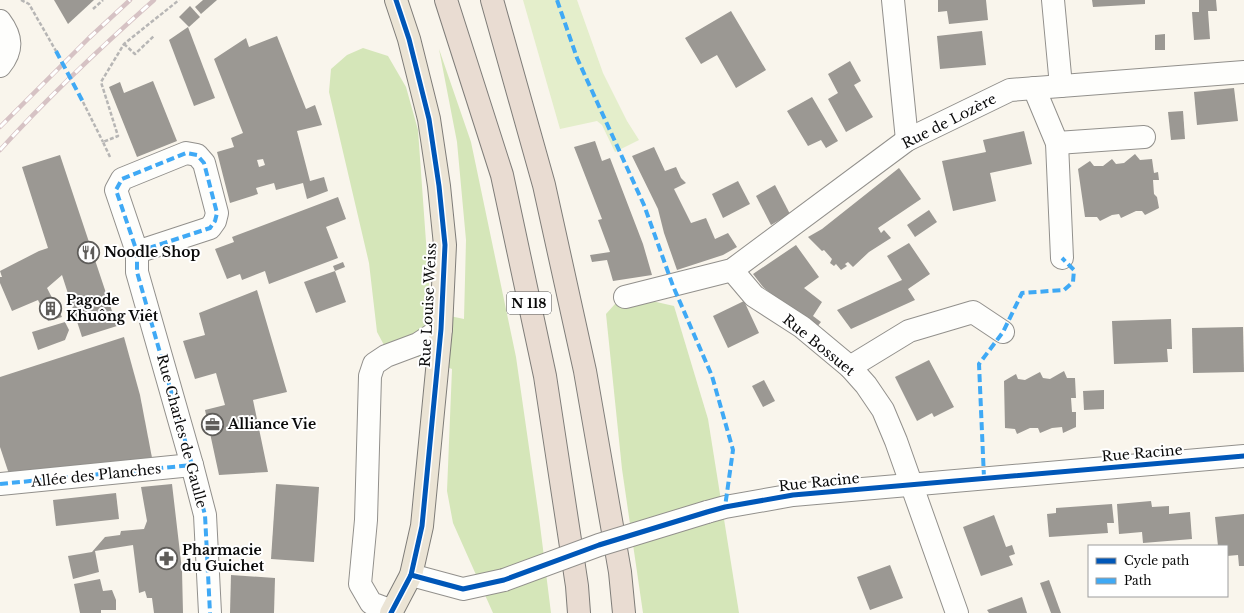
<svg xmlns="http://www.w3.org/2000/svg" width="1244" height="613" font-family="'Libre Baskerville',serif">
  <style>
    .green { fill: #e4eecb }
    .forest { fill: #d5e6b9 }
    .building { fill: #9b9893; fill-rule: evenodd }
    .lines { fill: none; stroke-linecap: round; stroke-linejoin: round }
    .minor-casing { stroke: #92908c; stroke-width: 24 }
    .major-casing { stroke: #7f7d79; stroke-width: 24 }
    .highway-casing { stroke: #7f7d79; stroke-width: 24 }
    .path { stroke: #b7b6b5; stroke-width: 2.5; stroke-dasharray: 4 2; stroke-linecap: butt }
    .minor { stroke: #fefefc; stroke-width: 22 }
    .major { stroke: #ebe4d5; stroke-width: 22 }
    .highway { stroke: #e9dcd2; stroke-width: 22 }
    .rail-casing { stroke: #d6c2c4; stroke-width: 4.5 }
    .rail { stroke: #fff; stroke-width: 3; stroke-dasharray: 9; stroke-linecap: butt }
    .minor-bridge-casing { stroke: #92908c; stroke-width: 24; stroke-linecap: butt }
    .minor-bridge { stroke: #fefefc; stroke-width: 22 }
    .quiet { stroke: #3fa9f5; stroke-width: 4; stroke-dasharray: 8 4; stroke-linecap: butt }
    .cycleway-casing { stroke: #fff; stroke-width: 8 }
    .cycleway { stroke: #0057b8; stroke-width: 5 }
    .labels { text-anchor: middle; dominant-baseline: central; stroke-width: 4; stroke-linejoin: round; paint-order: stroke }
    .shield { fill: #fff; stroke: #545454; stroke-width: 1 }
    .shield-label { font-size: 13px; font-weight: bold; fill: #0a0a0a }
    .street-label { font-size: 14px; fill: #0a0a0a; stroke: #fff }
    .poi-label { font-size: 14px; font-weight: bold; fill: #0a0a0a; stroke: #fff; text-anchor: start }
  </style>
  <rect width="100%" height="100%" fill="#f9f5ec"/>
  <path class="green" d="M 523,0 L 577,0 L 603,73 L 627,121 L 639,140 L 615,152 L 602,125 L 597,121 L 560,129 Z"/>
  <g class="forest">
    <path d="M 363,48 L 388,56 L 406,87 L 418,130 L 431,312 L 464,319 L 466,240 L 457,142 L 439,49 L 471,142 L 516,357 L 539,517 L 551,613 L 493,613 L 453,523 L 447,491 L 452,369 L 384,345 L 377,332 L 369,263 L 329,92 L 331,69 L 347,55 Z"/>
    <path d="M 652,301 L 674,306 L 708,419 L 739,613 L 643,613 L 622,469 L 606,314 L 615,304 Z"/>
  </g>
  <g class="building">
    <path d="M 54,0 L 94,0 L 68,24 Z"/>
    <path d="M 203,0 L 217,0 L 201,14 L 195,7 Z"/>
    <path d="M 938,0 L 986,0 L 988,20 L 949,24 L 947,11 L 938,12 Z"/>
    <path d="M 1092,0 L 1145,0 L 1145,4 L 1093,7 Z"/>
    <path d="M 1199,0 L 1216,0 L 1217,11 L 1208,11 L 1210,39 L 1194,40 L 1192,12 L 1199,12 Z"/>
    <path d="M 190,6 L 200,17 L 189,27 L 179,17 Z"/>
    <path d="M 731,11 L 766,70 L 736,88 L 717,55 L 701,64 L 685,38 Z"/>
    <path d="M 188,27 L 215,98 L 194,106 L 169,40 Z"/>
    <path d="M 982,31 L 986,65 L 940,69 L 937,36 Z"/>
    <path d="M 1165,34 L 1165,50 L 1155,50 L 1155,35 Z"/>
    <path d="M 277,36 L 306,109 L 315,105 L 322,125 L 297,131 L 310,181 L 324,177 L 328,191 L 307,199 L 303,183 L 276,190 L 274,183 L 256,188 L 258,194 L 230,203 L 217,152 L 234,147 L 231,138 L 243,133 L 214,59 L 246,38 L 249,47 ZM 263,159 L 265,165 L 259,167 L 257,160 Z"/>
    <path d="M 850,61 L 861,81 L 854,85 L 873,117 L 846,132 L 828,99 L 838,93 L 828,74 Z"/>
    <path d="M 153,81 L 177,141 L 137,157 L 109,87 L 120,82 L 124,93 Z"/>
    <path d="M 1234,88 L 1238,121 L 1197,125 L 1194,92 Z"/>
    <path d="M 812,97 L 838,141 L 826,148 L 821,140 L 808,146 L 787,111 Z"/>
    <path d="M 1183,111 L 1185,139 L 1171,140 L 1168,112 Z"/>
    <path d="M 1024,131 L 1032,164 L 990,173 L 996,201 L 953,211 L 942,161 L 986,152 L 983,140 Z"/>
    <path d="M 595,141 L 602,161 L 610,158 L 643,244 L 652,275 L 613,281 L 607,260 L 592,262 L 590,255 L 610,252 L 598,220 L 602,219 L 574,147 Z"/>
    <path d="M 654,147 L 665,171 L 676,167 L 681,178 L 686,183 L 674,189 L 691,223 L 706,218 L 715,239 L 728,233 L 737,247 L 723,255 L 677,270 L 664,233 L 658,209 L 632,156 Z"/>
    <path d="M 1135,154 L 1140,160 L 1152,159 L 1154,173 L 1158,172 L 1159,180 L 1153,180 L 1154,194 L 1157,197 L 1159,208 L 1145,215 L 1142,211 L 1136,211 L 1121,218 L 1119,214 L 1112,215 L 1100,221 L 1097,217 L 1085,217 L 1078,169 L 1090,161 L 1094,166 L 1103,166 L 1112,159 L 1116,164 L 1124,163 Z"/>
    <path d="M 60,155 L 117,326 L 82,337 L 62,275 L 47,288 L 62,317 L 48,321 L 38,300 L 12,311 L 0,283 L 0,277 L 2,277 L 0,271 L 39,251 L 48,248 L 22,167 Z"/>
    <path d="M 899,168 L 921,199 L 878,228 L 881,233 L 884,230 L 891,238 L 869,252 L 853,267 L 848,262 L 845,264 L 847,266 L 841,270 L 836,264 L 834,266 L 830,263 L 832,259 L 824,250 L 822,251 L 808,237 L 822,229 Z"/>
    <path d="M 738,181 L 750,204 L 723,218 L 712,194 Z"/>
    <path d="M 775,185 L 790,214 L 771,225 L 756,196 Z"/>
    <path d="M 338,197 L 346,219 L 326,227 L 338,258 L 269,284 L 265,271 L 242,280 L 240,274 L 227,279 L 215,249 L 234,242 L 232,237 Z"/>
    <path d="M 929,210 L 937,222 L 915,237 L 907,225 Z"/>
    <path d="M 909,243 L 930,274 L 908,289 L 915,300 L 851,329 L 837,310 L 902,280 L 887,256 Z"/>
    <path d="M 796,245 L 819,277 L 804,288 L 822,302 L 813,316 L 821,322 L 816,328 L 778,300 L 763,287 L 753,274 Z"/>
    <path d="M 343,262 L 345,267 L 335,271 L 346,302 L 316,313 L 304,282 L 335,271 L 333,266 Z"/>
    <path d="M 257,290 L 287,392 L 253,400 L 268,472 L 219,475 L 205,410 L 225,405 L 216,373 L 195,379 L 183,341 L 205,335 L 199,313 Z"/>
    <path d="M 744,301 L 759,333 L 728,348 L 713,316 Z"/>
    <path d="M 1171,319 L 1172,349 L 1167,349 L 1168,362 L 1114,364 L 1112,321 Z"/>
    <path d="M 65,322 L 69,330 L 65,340 L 38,350 L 32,332 Z"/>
    <path d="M 1243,327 L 1244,372 L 1193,373 L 1192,328 Z"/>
    <path d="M 124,337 L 140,395 L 153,463 L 10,477 L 0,447 L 0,377 Z"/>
    <path d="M 929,360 L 954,407 L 934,417 L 932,413 L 917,421 L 895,377 Z"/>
    <path d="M 1064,371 L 1067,378 L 1075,378 L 1076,398 L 1071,398 L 1072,412 L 1076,412 L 1076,427 L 1063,433 L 1062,427 L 1052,428 L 1040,433 L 1038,428 L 1030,428 L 1017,434 L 1015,429 L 1005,428 L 1004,381 L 1016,374 L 1018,379 L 1025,380 L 1040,372 L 1043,378 L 1050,379 Z"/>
    <path d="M 764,380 L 775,401 L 763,407 L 752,386 Z"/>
    <path d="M 1104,390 L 1104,409 L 1084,410 L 1083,391 Z"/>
    <path d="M 172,484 L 182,570 L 183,613 L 154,613 L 152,598 L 147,598 L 145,591 L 139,593 L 133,545 L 95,551 L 99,572 L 73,579 L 68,556 L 92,552 L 105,537 L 120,535 L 121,531 L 144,529 L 147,521 L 141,487 Z"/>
    <path d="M 276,484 L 319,487 L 314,562 L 271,559 Z"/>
    <path d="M 116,493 L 119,519 L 56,526 L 53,500 Z"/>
    <path d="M 1151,501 L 1152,507 L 1169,506 L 1169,514 L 1190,512 L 1192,539 L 1143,543 L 1142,532 L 1119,534 L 1117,504 Z"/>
    <path d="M 1112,504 L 1114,523 L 1107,523 L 1108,533 L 1049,537 L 1047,514 L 1056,513 L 1056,508 Z"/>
    <path d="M 1244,514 L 1244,566 L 1239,566 L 1238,555 L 1227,556 L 1227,546 L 1218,546 L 1215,517 Z"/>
    <path d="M 994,515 L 1006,547 L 1012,545 L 1015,554 L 1009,556 L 1013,565 L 981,576 L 963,527 Z"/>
    <path d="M 890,565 L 903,598 L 870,610 L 857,577 Z"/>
    <path d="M 231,575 L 275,578 L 274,613 L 230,613 Z"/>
    <path d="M 100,579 L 103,591 L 112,590 L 116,600 L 116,610 L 101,610 L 101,613 L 80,613 L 74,584 Z"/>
    <path d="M 1049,580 L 1061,613 L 1051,613 L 1040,583 Z"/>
    <path d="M 1022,597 L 1027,613 L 989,613 L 987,610 Z"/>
  </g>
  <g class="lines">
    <defs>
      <g id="minor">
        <path d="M 893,0 L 907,140"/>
        <path d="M 1053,0 L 1061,86"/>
        <path d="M 0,21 C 12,37 13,50 0,66"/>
        <path d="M 1034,88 L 1057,143 L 1062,258"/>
        <path d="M 1057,143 L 1144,137"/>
        <path d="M 137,252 L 210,228 L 215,221 L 217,213 L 204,163 L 197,155 L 186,153 L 122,179 L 116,190 L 137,252 L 137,272 L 192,465 L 205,515 L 210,613"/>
        <path d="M 732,270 L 754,296 L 802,327 L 850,367 L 866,385 L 883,410 L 896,441 L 957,613"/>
        <path d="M 625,297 L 732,270 L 907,140 L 1010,90 L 1244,72"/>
        <path d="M 850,367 L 909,331 L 973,312 L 1003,332"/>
        <path d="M 0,484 L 192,465"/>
        <path d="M 707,512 L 725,507 L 793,495 L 1244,456"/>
        <path d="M 411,575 L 463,589 L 504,580"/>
        <path d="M 392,611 L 371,603 L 360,584 L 366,520 L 370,376 L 374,364 L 386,356 L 418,344 L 441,329"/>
      </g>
      <path id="major" d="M 391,613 L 411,575 L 422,526 L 441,329 L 445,245 L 439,186 L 429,119 L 409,39 L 396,0"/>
      <g id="highway">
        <path d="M 446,0 L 502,175 L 545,376 L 577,586 L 579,613"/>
        <path d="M 492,0 L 544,185 L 585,371 L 620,572 L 624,613"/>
      </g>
    </defs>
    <use href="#minor" class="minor-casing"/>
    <use href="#major" class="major-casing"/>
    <use href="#highway" class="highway-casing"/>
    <g class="path">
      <path d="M 21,0 L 29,4 L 56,51"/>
      <path d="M 93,9 L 103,0"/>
      <path d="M 124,44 L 135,54 L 154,36"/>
      <path d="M 83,102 L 103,142"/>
      <path d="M 110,157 L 103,142 L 118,136 L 101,82 L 124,44 L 179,0"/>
    </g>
    <use href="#minor" class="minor"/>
    <use href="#major" class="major"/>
    <use href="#highway" class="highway"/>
    <defs>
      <g id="rail">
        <path d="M 0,127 L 89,38 L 130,0"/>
        <path d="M 0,150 C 48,97 100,48 154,0"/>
      </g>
    </defs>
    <use href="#rail" class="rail-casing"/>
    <use href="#rail" class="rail"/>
    <defs>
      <path id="minor-bridge" d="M 504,580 L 599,545 L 707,512"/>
    </defs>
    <use href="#minor-bridge" class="minor-bridge-casing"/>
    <use href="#minor-bridge" class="minor-bridge"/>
    <g class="quiet">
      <path d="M 557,0 L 577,58 L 644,205 L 673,286 L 712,376 L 733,450 L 725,507"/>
      <path d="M 56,51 L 83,102"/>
      <path d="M 137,252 L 210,228 L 215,221 L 217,213 L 204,163 L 197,155 L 186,153 L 122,179 L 116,190 L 137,252 L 137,272 L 192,465 L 205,515 L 210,613"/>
      <path d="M 984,478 L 979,364 L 1003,332 L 1022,293 L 1064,290 L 1073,282 L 1074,270 L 1062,258"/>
      <path d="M 0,484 L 192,465"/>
    </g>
    <defs>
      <g id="cycleway">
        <path d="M 411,575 L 463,589 L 504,580 L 599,545 L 707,512 L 725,507 L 793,495 L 1244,456"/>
        <path d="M 391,613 L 411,575 L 422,526 L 441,329 L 445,245 L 439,186 L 429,119 L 409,39 L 396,0"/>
      </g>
    </defs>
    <use href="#cycleway" class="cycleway-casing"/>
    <use href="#cycleway" class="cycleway"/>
  </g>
  <defs>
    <symbol id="restaurant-ring" viewBox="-11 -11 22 22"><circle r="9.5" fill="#fff" stroke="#5e5c59" stroke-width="1.5"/><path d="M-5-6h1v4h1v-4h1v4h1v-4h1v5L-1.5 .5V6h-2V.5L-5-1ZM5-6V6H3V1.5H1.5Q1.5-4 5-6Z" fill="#5e5c59"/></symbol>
    <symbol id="building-ring" viewBox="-11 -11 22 22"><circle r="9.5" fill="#fff" stroke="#5e5c59" stroke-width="1.5"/><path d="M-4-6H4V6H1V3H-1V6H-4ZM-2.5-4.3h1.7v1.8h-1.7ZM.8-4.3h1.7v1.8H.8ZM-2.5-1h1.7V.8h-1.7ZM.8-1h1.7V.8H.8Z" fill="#5e5c59"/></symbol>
    <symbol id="office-ring" viewBox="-11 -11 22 22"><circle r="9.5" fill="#fff" stroke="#5e5c59" stroke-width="1.5"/><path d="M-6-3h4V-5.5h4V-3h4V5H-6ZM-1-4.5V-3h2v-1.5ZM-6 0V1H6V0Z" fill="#5e5c59"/></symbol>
    <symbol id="pharmacy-ring" viewBox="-11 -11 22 22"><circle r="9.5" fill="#fff" stroke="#5e5c59" stroke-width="1.5"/><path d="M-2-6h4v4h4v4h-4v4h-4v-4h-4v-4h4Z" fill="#5e5c59"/></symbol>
  </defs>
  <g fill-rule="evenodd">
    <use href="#restaurant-ring" x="76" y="240" width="25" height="25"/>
    <use href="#building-ring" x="38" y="296" width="25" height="25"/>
    <use href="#office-ring" x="200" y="412" width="25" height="25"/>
    <use href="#pharmacy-ring" x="154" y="546" width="25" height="25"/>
  </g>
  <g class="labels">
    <rect class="shield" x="507" y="292" width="44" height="22" rx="3"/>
    <g class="shield-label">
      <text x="529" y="303">N 118</text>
    </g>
    <g class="street-label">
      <text transform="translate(949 121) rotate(-27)">Rue de Lozère</text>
      <text transform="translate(428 305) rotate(-87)">Rue Louise Weiss</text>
      <text transform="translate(819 345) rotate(39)">Rue Bossuet</text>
      <text transform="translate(182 431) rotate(75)">Rue Charles de Gaulle</text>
      <text transform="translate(1142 453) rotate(-5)">Rue Racine</text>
      <text transform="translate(96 475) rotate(-6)">Allée des Planches</text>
      <text transform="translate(819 482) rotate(-6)">Rue Racine</text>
    </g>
    <g class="poi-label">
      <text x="104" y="252">Noodle Shop</text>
      <text x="66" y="300">Pagode<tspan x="66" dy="16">Khuông Viêt</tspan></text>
      <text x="228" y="424">Alliance Vie</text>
      <text x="182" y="550">Pharmacie<tspan x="182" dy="16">du Guichet</tspan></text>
    </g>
  </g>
  <rect x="1088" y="545" width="140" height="52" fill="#ffffff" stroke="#9d9d9d"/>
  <rect x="1096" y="558" width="20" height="6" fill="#0057b8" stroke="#9d9d9d"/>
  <text x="1124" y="565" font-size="12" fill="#0a0a0a">Cycle path</text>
  <rect x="1096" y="578" width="20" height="6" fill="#3fa9f5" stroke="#9d9d9d"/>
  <text x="1124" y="585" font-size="12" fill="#0a0a0a">Path</text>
</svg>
